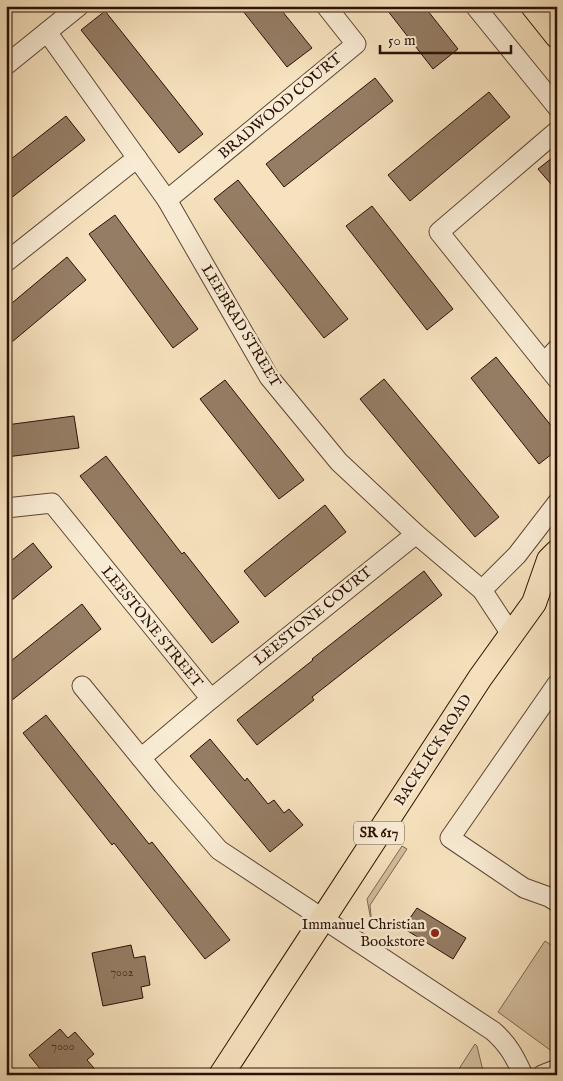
<svg xmlns="http://www.w3.org/2000/svg" width="563" height="1081" font-family="'IM FELL English',serif">
  <style>
    .green { fill: #d3be9e; stroke: #7f6751 }
    .building { fill: #957d65; stroke: #2b1004 }
    .lines { fill: none; stroke-linecap: round; stroke-linejoin: round }
    .minor-casing { stroke: #5e4432; stroke-width: 21 }
    .major-casing { stroke: #2b1004; stroke-width: 26 }
    .minor { stroke: #f9ecd5; stroke-width: 19 }
    .major { stroke: #f6e2be; stroke-width: 24 }
    .poi-dot { fill: #8f2418; stroke: #f9ecd5; stroke-width: 2 }
    .labels { text-anchor: middle; dominant-baseline: central; stroke-width: 5; stroke-linejoin: round; paint-order: stroke }
    .number-label { font-size: 12px; fill: #462b1c }
    .shield { fill: #f9ecd5; stroke: #695243; stroke-width: 1 }
    .shield-label { font-size: 14px; font-weight: bold; fill: #2b1004 }
    .street-label { font-size: 15px; fill: #2b1004; stroke: #f9ecd5 }
    .poi-label { font-size: 15px; fill: #2b1004; stroke: #f9ecd5; text-anchor: end }
  </style>
  <rect width="100%" height="100%" fill="#f6e2be"/>
  <filter id="stains"><feTurbulence type="fractalNoise" baseFrequency=".004" numOctaves="4"/><feColorMatrix values="0 0 0 0 .2 0 0 0 0 .09 0 0 0 0 .02 0 0 0 .5 -.17"/></filter>
  <radialGradient id="worn" r=".72"><stop offset=".6" stop-color="#630" stop-opacity="0"/><stop offset="1" stop-color="#630" stop-opacity=".3"/></radialGradient>
  <g class="green">
    <path d="M 402,846 L 407,849 L 370,905 L 372,926 L 367,899 Z"/>
    <path d="M 545,941 L 557,949 L 557,1055 L 498,1012 Z"/>
    <path d="M 475,1044 L 477,1046 L 484,1075 L 455,1075 Z"/>
  </g>
  <g class="building">
    <path d="M 239,6 L 278,6 L 312,48 L 287,67 Z"/>
    <path d="M 384,6 L 424,6 L 458,49 L 433,69 Z"/>
    <path d="M 105,11 L 203,134 L 179,153 L 81,30 Z"/>
    <path d="M 375,78 L 393,101 L 284,187 L 266,164 Z"/>
    <path d="M 489,92 L 510,117 L 410,201 L 388,175 Z"/>
    <path d="M 66,116 L 85,140 L 6,202 L 6,163 Z"/>
    <path d="M 557,154 L 557,191 L 538,169 Z"/>
    <path d="M 238,180 L 348,319 L 324,338 L 214,199 Z"/>
    <path d="M 372,206 L 453,309 L 427,330 L 346,226 Z"/>
    <path d="M 115,215 L 198,329 L 173,348 L 89,234 Z"/>
    <path d="M 67,257 L 86,280 L 6,347 L 6,308 Z"/>
    <path d="M 496,357 L 557,433 L 557,450 L 539,464 L 471,378 Z"/>
    <path d="M 384,379 L 499,517 L 475,537 L 360,399 Z"/>
    <path d="M 225,380 L 304,480 L 279,499 L 200,399 Z"/>
    <path d="M 74,416 L 79,448 L 6,457 L 6,425 Z"/>
    <path d="M 106,456 L 182,554 L 184,552 L 239,622 L 212,643 L 80,476 Z"/>
    <path d="M 325,505 L 346,532 L 265,597 L 244,571 Z"/>
    <path d="M 33,543 L 52,567 L 6,605 L 6,565 Z"/>
    <path d="M 424,571 L 442,595 L 312,697 L 314,700 L 257,745 L 237,720 L 313,660 L 312,659 Z"/>
    <path d="M 82,604 L 101,629 L 6,705 L 6,665 Z"/>
    <path d="M 46,715 L 149,844 L 152,842 L 230,940 L 205,959 L 114,843 L 112,845 L 23,733 Z"/>
    <path d="M 210,739 L 245,781 L 247,778 L 268,804 L 274,800 L 284,813 L 289,809 L 303,825 L 270,852 L 190,756 Z"/>
    <path d="M 417,908 L 466,938 L 453,959 L 403,928 Z"/>
    <path d="M 131,945 L 134,958 L 145,956 L 150,985 L 141,987 L 143,998 L 103,1006 L 92,953 Z"/>
    <path d="M 60,1029 L 68,1038 L 75,1032 L 94,1054 L 87,1060 L 100,1075 L 45,1075 L 29,1055 Z"/>
  </g>
  <g class="lines">
    <defs>
      <g id="minor">
        <path d="M 475,6 L 557,107"/>
        <path d="M 47,32 L 167,200 L 269,377 L 339,462 L 416,534 L 482,590 L 511,634"/>
        <path d="M 6,65 L 79,6"/>
        <path d="M 557,131 L 439,232 L 557,379"/>
        <path d="M 167,200 L 356,44 L 326,6"/>
        <path d="M 6,262 L 137,158"/>
        <path d="M 544,363 L 557,349"/>
        <path d="M 6,508 L 52,503 L 211,699 L 141,758"/>
        <path d="M 482,590 L 517,555 L 557,503"/>
        <path d="M 557,684 L 450,838 L 524,888 L 549,897 L 557,902"/>
        <path d="M 82,686 L 163,785 L 219,850 L 493,1031 C 508,1044 515,1057 523,1075"/>
        <path d="M 211,699 L 416,534"/>
        <path d="M 542,1075 L 557,1069"/>
      </g>
      <g id="major">
        <path d="M 533,6 L 557,36"/>
        <path d="M 221,1075 L 480,678 L 534,603 L 549,560 L 557,552"/>
      </g>
    </defs>
    <use href="#minor" class="minor-casing"/>
    <use href="#major" class="major-casing"/>
    <use href="#minor" class="minor"/>
    <use href="#major" class="major"/>
  </g>
  <circle class="poi-dot" cx="435" cy="933" r="5"/>
  <g class="labels">
    <g class="number-label">
      <text x="122" y="972">7002</text>
      <text x="63" y="1046">7000</text>
    </g>
    <rect class="shield" x="354" y="821.5" width="50" height="23" rx="4"/>
    <g class="shield-label">
      <text x="379" y="833">SR 617</text>
    </g>
    <g class="street-label">
      <text transform="translate(280 106) rotate(-40)">BRADWOOD COURT</text>
      <text transform="translate(241 326) rotate(59)">LEEBRAD STREET</text>
      <text transform="translate(313 616) rotate(-39)">LEESTONE COURT</text>
      <text transform="translate(152 627) rotate(51)">LEESTONE STREET</text>
      <text transform="translate(433 750) rotate(-57)">BACKLICK ROAD</text>
    </g>
    <g class="poi-label">
      <text x="425" y="924">Immanuel Christian<tspan x="425" dy="17">Bookstore</tspan></text>
    </g>
  </g>
  <rect width="563" height="1081" fill="none" stroke="#f6e2be" stroke-width="25"/>
  <rect x="8" y="8" width="548" height="1066" fill="none" stroke="#2b1004" stroke-width="2.5"/>
  <rect x="12" y="12" width="538" height="1056" fill="none" stroke="#2b1004"/>
  <path d="M380 45v8h131v-8" fill="none" stroke="#2b1004" stroke-width="2.5"/>
  <text x="388" y="45" font-size="15" fill="#2b1004" stroke="#f9ecd5" stroke-width="4" paint-order="stroke">50 m</text>
  <rect width="100%" height="100%" filter="url(#stains)"/>
  <rect width="100%" height="100%" fill="url(#worn)"/>
</svg>
